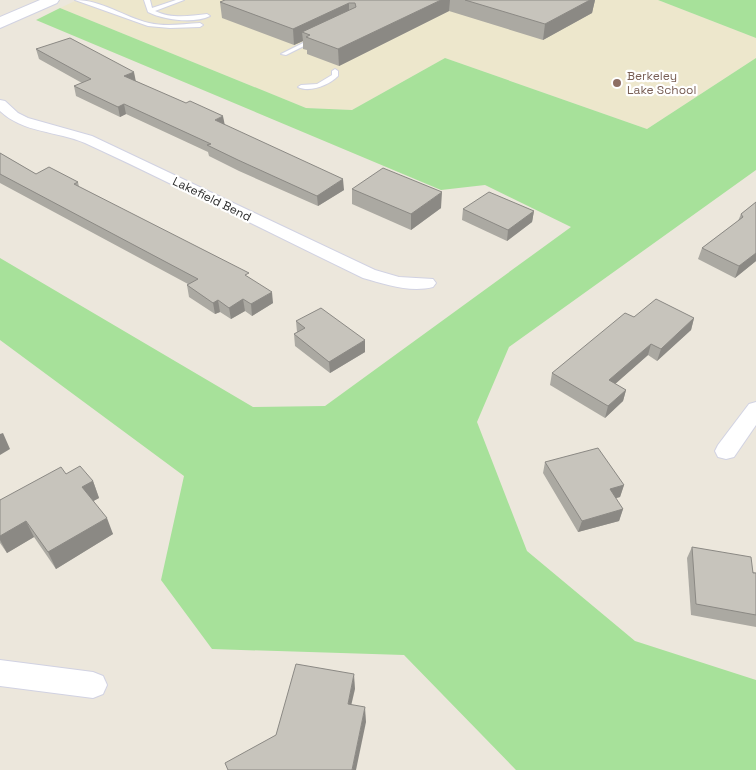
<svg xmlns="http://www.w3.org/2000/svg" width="756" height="770" font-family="'Space Grotesk',sans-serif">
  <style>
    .education { fill: #ede7cc }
    .green { fill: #a7e19a }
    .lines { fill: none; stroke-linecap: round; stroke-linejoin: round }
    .lane-casing { stroke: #d1d2e2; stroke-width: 2 }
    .street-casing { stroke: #d1d2e2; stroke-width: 2 }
    .secondary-casing { stroke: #d1d2e2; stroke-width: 2 }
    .lane { fill: #fff; fill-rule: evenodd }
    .street { fill: #fff; fill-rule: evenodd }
    .secondary { fill: #fff; fill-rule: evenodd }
    .wall { fill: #aba9a2 }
    .shaded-wall { fill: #8b8984 }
    .building { fill: #c7c4bc; stroke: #8b8984 }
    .education-dot { fill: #8d6e63; stroke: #fff; stroke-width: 2 }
    .labels { text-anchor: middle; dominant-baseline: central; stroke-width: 4.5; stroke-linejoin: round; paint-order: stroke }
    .far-education-label { font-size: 12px; fill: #785e54; stroke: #fff; text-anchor: start }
    .far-street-label { font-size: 12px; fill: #2a2a2a; stroke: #fff }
  </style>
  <rect width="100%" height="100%" fill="#ece7dc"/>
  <path class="education" d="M 77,0 L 658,0 L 756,38 L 756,58 L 647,129 L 445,58 L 352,110 L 306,108 L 60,8 Z"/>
  <g class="green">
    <path d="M 658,0 L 756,0 L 756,38 Z"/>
    <path d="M 60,8 L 306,108 L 352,110 L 445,58 L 647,129 L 756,58 L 756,170 L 509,347 L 477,422 L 527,551 L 635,641 L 756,680 L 756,770 L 516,770 L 404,655 L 212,649 L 161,580 L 184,476 L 0,340 L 0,258 L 253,407 L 325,406 L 571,227 L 485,185 L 441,190 L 36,20 Z"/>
  </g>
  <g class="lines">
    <defs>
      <g id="lane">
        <path d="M 75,0 C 102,0 124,17 149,23 C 166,27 183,24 200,23 L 203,25 L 200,27 L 170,28 L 148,26 Z"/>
        <path d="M 144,0 L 150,0 L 152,8 L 176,0 L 184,0 L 155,11 C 171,19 190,16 207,14 L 210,16 C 194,24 164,20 148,12 Z"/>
        <path d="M 313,38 L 318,39 L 286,55 L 281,54 Z"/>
        <path d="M 335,69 L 338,71 L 338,76 C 329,85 310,93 298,87 L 301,85 L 317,84 L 332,75 L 332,71 Z"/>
      </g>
      <g id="street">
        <path d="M 0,100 L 5,101 L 18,113 L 28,118 L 92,136 L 375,270 L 399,277 L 433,279 L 436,283 L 433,287 C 410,293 385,284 363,278 C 270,233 178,186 85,143 C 57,131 23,133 0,111 Z"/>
        <path d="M 756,402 L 756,425 L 734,457 L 726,459 L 718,457 L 715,451 L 718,445 L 749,404 Z"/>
        <path d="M 0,660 L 93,672 L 103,676 L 107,685 L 103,694 L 93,698 L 0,686 Z"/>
      </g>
      <path id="secondary" d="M 40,0 L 59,0 L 57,3 L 0,28 L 0,17 Z"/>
    </defs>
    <use href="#lane" class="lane-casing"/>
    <use href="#street" class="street-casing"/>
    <use href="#secondary" class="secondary-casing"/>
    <use href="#lane" class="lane"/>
    <use href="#street" class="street"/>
    <use href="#secondary" class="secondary"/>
  </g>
  <g class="wall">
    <path d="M 225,0 L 595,0 L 592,13 L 543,40 L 449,11 L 339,66 L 307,54 L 307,50 L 303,49 L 303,41 L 294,45 L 222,18 L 220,2 Z"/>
    <path d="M 36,49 L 136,81 L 224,125 L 344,190 L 318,206 L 239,171 L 209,156 L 208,152 L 126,114 L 120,117 L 76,96 L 74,86 L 82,83 L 39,59 Z"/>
    <path d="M 0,153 L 36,174 L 78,182 L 79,187 L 250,278 L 273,303 L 252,316 L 245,311 L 231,319 L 220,312 L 215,314 L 189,297 L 187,285 L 188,284 L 0,183 Z"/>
    <path d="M 352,189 L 441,208 L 411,230 L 352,204 Z"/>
    <path d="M 756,202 L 756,261 L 735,278 L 698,259 L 702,248 L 738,221 L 741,214 Z"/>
    <path d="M 463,209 L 534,211 L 532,222 L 507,241 L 462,220 Z"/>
    <path d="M 634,317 L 694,318 L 691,330 L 657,361 L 648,355 L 615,384 L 626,390 L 623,401 L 605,418 L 550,385 L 552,373 Z"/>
    <path d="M 296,321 L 365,352 L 330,373 L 295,346 L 294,334 L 297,332 Z"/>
    <path d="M 545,462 L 624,485 L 620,497 L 615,498 L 623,509 L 619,521 L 578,532 L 543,473 Z"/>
    <path d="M 66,474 L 93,481 L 99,498 L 93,501 L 113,534 L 56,569 L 34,537 L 7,553 L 0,543 L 0,500 Z"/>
    <path d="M 692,547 L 756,573 L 756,627 L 691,615 L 687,558 Z"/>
  </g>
  <g class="shaded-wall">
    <path d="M 441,0 L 450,0 L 449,11 L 339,66 L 338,49 Z"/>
    <path d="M 590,0 L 595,0 L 592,13 L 543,40 L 545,24 Z"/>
    <path d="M 349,3 L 349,18 L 310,35 L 302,32 L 303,41 L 294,45 L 293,29 Z"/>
    <path d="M 134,72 L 136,82 L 124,76 Z"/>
    <path d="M 124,104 L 126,114 L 120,117 L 118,107 Z"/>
    <path d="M 223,116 L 225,126 L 215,120 Z"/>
    <path d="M 343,179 L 344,190 L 318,206 L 317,196 Z"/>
    <path d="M 442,192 L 441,208 L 411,230 L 411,214 Z"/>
    <path d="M 534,211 L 532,222 L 507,241 L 508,230 Z"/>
    <path d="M 756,253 L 756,261 L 735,278 L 739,266 Z"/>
    <path d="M 272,292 L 273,303 L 252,316 L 251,304 Z"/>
    <path d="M 243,299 L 245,311 L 231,319 L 229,308 Z"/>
    <path d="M 218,300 L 220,312 L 215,314 L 213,303 Z"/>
    <path d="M 694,318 L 691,330 L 657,361 L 661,349 Z"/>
    <path d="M 365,340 L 365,352 L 330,373 L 329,362 Z"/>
    <path d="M 651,344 L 648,355 L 606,392 L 609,380 Z"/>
    <path d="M 626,390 L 623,401 L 605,418 L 608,406 Z"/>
    <path d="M 3,433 L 10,449 L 0,455 L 0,434 Z"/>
    <path d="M 93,481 L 99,498 L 88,504 L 82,487 Z"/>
    <path d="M 624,485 L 620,497 L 606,501 L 610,489 Z"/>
    <path d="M 623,509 L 619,521 L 578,532 L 582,521 Z"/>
    <path d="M 107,518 L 113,534 L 56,569 L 48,552 Z"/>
    <path d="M 26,521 L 34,537 L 7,553 L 0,540 L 0,536 Z"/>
    <path d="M 354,674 L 355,689 L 348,719 L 348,704 Z"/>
    <path d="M 365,707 L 366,722 L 356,770 L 352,770 Z"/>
  </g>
  <g class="building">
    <path d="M 225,0 L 441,0 L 338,49 L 306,37 L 310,35 L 302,32 L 356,7 L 355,3 L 349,3 L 293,29 L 220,2 Z"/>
    <path d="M 465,0 L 590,0 L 545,24 Z"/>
    <path d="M 70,38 L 134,72 L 124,76 L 186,103 L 190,101 L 223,116 L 215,120 L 343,179 L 317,196 L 238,160 L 207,145 L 211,144 L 124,104 L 118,107 L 74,86 L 91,79 L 36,49 Z"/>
    <path d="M 0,153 L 36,174 L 49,167 L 78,182 L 74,184 L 249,273 L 245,275 L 272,292 L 251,304 L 243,299 L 229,308 L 218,300 L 213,303 L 187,285 L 198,279 L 0,174 Z"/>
    <path d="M 383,168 L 442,192 L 411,214 L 352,189 Z"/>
    <path d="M 489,192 L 534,211 L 508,230 L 463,209 Z"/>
    <path d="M 756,202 L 756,253 L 739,266 L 702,248 L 743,217 L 741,214 Z"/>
    <path d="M 656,299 L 694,318 L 661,349 L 651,344 L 609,380 L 626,390 L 608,406 L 552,373 L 625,313 L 634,317 Z"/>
    <path d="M 321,308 L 365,340 L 329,362 L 294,334 L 305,328 L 296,321 Z"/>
    <path d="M 598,448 L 624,485 L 610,489 L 623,509 L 582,521 L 545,462 Z"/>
    <path d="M 80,466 L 93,481 L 82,487 L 107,518 L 48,552 L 26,521 L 0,536 L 0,500 L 61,467 L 66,474 Z"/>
    <path d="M 692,547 L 751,557 L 753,573 L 756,573 L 756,615 L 696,604 Z"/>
    <path d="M 296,664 L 354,674 L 348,704 L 365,707 L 352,770 L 228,770 L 225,763 L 276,735 Z"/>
  </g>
  <circle class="education-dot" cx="617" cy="83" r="5"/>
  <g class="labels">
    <g class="far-education-label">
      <text x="627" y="76">Berkeley<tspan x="627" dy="14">Lake School</tspan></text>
    </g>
    <g class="far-street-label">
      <text transform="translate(212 199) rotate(26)">Lakefield Bend</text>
    </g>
  </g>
</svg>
